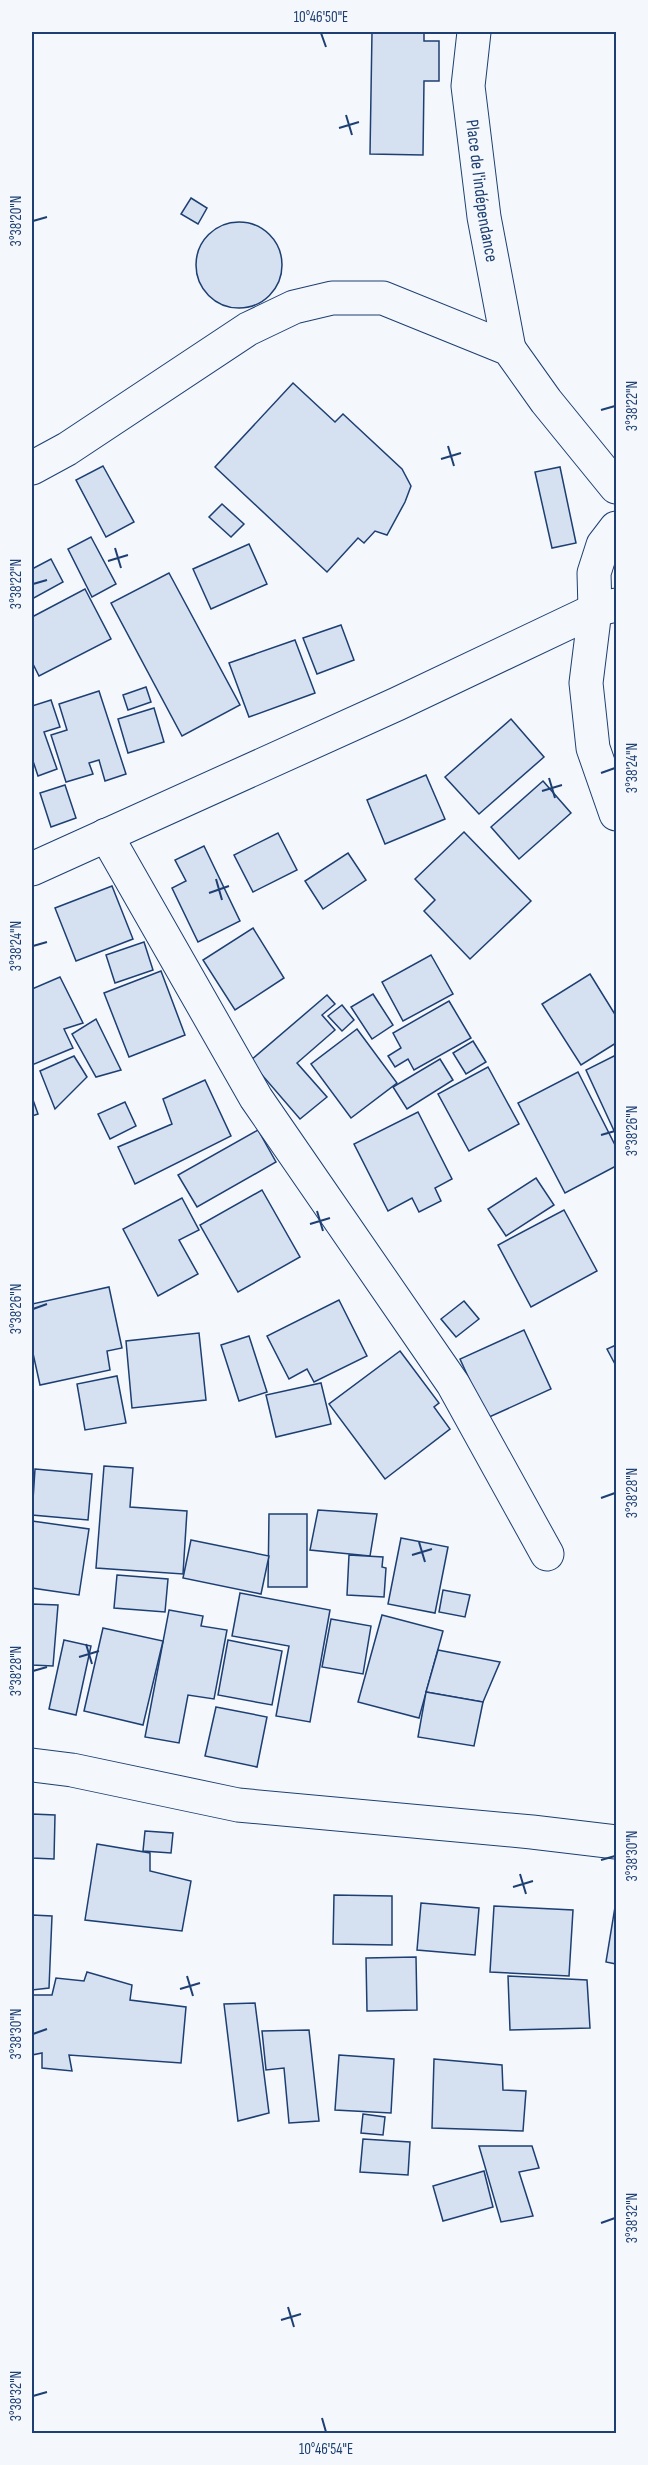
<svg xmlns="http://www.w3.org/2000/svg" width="648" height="2465" font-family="'Sofia Sans Condensed',sans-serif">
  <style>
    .building { fill: #d5e0f0; stroke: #1d3f73; stroke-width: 1.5 }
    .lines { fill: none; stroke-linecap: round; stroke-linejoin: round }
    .minor-casing { stroke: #1d3f73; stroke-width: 35 }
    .minor { stroke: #f4f7fb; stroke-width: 33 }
    .ticks { fill: none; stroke: #1d3f73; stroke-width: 2 }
    .labels { text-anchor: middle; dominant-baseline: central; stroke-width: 4.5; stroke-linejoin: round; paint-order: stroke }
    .street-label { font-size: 18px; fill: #1d3f73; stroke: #f4f7fb }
    .neatline { fill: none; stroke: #1d3f73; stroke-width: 2 }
    .ticks-label { font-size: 15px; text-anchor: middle; fill: #1d3f73 }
  </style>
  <rect width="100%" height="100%" fill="#f4f7fb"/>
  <g class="building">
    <path d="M 372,32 L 424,32 L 424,41 L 439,41 L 439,81 L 424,81 L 423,155 L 370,154 Z"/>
    <path d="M 191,198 L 207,208 L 198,224 L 181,214 Z"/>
    <circle cx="239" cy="265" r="43"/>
    <path d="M 293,383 L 335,422 L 343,414 L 402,469 L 411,486 L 405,502 L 387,535 L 375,531 L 364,543 L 358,538 L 327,572 L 215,467 Z"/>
    <path d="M 103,466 L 134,522 L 106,537 L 76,480 Z"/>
    <path d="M 560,467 L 576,543 L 552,548 L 535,472 Z"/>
    <path d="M 222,504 L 244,524 L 231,537 L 209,517 Z"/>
    <path d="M 91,537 L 116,584 L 92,597 L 68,549 Z"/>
    <path d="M 249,544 L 267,584 L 211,609 L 193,569 Z"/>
    <path d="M 51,559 L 63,582 L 32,599 L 32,569 Z"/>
    <path d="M 169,573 L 240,705 L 182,736 L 111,603 Z"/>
    <path d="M 85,589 L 111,639 L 39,676 L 32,662 L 32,617 Z"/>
    <path d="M 341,625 L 354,660 L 317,674 L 303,638 Z"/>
    <path d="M 295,640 L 315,693 L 249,717 L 229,663 Z"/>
    <path d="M 146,687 L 151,702 L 128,710 L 123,695 Z"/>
    <path d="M 99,691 L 126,774 L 105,781 L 99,760 L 89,763 L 93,774 L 66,782 L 51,735 L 67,730 L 59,704 Z"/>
    <path d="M 51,700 L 60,727 L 44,732 L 57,769 L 38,776 L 32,758 L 32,706 Z"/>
    <path d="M 154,708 L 164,742 L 128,753 L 118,719 Z"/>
    <path d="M 511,719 L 544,757 L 479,814 L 445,777 Z"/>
    <path d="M 426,775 L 445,819 L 385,844 L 367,800 Z"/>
    <path d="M 543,781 L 571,813 L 519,859 L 491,827 Z"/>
    <path d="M 65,785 L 76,818 L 51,827 L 40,793 Z"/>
    <path d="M 464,832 L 531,901 L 470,959 L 424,911 L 435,900 L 415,879 Z"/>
    <path d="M 278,833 L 297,870 L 253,892 L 234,855 Z"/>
    <path d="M 204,846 L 240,921 L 198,942 L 172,888 L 186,881 L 175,860 Z"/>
    <path d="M 348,853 L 366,880 L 323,909 L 305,881 Z"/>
    <path d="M 112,886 L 133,939 L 76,961 L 55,908 Z"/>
    <path d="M 253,928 L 284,978 L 235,1010 L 203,960 Z"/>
    <path d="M 144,942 L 153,970 L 115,983 L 106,955 Z"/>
    <path d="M 431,955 L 453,994 L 403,1021 L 382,982 Z"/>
    <path d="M 161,971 L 185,1035 L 129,1057 L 104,993 Z"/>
    <path d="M 590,974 L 616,1016 L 616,1043 L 581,1065 L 542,1004 Z"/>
    <path d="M 60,977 L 83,1023 L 64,1029 L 73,1048 L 32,1065 L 32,989 Z"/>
    <path d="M 373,994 L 393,1025 L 372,1039 L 351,1007 Z"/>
    <path d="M 327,995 L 335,1004 L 322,1015 L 335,1030 L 297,1063 L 327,1097 L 300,1119 L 250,1061 Z"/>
    <path d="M 449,1001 L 471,1038 L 414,1070 L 408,1059 L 395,1067 L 388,1056 L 401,1048 L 393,1033 Z"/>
    <path d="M 342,1005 L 354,1020 L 342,1031 L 328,1016 Z"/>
    <path d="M 96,1019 L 121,1070 L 96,1077 L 72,1034 Z"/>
    <path d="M 357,1029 L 397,1083 L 351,1118 L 311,1064 Z"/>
    <path d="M 473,1041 L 486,1062 L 466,1074 L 453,1053 Z"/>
    <path d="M 616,1055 L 616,1135 L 586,1070 Z"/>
    <path d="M 74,1056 L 87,1077 L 55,1109 L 40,1071 Z"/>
    <path d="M 440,1059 L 453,1080 L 407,1109 L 393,1087 Z"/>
    <path d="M 488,1067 L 519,1124 L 469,1151 L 438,1094 Z"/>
    <path d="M 578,1072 L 616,1147 L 616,1166 L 565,1193 L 518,1103 Z"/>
    <path d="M 205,1080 L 231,1136 L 135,1184 L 118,1147 L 172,1124 L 163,1099 Z"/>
    <path d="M 32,1097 L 38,1114 L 32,1116 Z"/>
    <path d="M 125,1102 L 136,1126 L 110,1139 L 98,1114 Z"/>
    <path d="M 418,1112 L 452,1179 L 435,1188 L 441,1201 L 419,1212 L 412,1198 L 388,1211 L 354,1144 Z"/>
    <path d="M 258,1130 L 276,1162 L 197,1207 L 178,1175 Z"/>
    <path d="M 536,1178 L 554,1205 L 506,1236 L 488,1209 Z"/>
    <path d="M 262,1190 L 300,1257 L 238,1292 L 200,1225 Z"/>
    <path d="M 182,1198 L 199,1230 L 179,1240 L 198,1274 L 158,1296 L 123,1229 Z"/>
    <path d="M 564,1210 L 597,1271 L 531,1307 L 498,1245 Z"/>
    <path d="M 109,1287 L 122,1348 L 107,1351 L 110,1370 L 40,1385 L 32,1349 L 32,1304 Z"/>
    <path d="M 339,1300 L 367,1356 L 314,1382 L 307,1369 L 289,1379 L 267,1336 Z"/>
    <path d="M 464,1301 L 479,1319 L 456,1337 L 441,1319 Z"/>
    <path d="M 524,1330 L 551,1389 L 487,1418 L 460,1359 Z"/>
    <path d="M 199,1333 L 206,1400 L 132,1408 L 126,1341 Z"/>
    <path d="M 249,1336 L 267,1392 L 239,1401 L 221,1345 Z"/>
    <path d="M 616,1345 L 616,1366 L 607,1349 Z"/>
    <path d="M 400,1351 L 439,1403 L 434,1407 L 450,1429 L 385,1479 L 329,1404 Z"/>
    <path d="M 117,1376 L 126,1423 L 85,1430 L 77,1384 Z"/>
    <path d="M 321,1383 L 331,1424 L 276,1437 L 266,1395 Z"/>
    <path d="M 104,1466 L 133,1468 L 130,1507 L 187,1511 L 183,1574 L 96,1568 Z"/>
    <path d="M 35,1469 L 92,1474 L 88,1520 L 32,1515 Z"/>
    <path d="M 318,1510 L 377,1514 L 370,1556 L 310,1550 Z"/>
    <path d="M 269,1514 L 307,1514 L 307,1587 L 268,1587 Z"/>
    <path d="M 32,1521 L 89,1529 L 79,1595 L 32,1588 Z"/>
    <path d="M 401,1538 L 448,1547 L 435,1613 L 388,1604 Z"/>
    <path d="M 191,1540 L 269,1556 L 261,1594 L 183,1578 Z"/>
    <path d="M 349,1555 L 383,1557 L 382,1567 L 386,1568 L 384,1597 L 347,1595 Z"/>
    <path d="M 117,1575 L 168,1579 L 165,1612 L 114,1608 Z"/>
    <path d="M 443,1590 L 470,1595 L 465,1617 L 439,1612 Z"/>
    <path d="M 240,1593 L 330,1610 L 310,1722 L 276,1716 L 289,1646 L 232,1636 Z"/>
    <path d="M 32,1604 L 58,1605 L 53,1666 L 32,1665 Z"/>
    <path d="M 169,1610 L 203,1616 L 201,1626 L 227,1630 L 214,1699 L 188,1695 L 179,1743 L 145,1737 Z"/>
    <path d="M 382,1615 L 443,1631 L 419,1718 L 358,1702 Z"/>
    <path d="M 331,1619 L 371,1626 L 363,1674 L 322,1667 Z"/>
    <path d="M 103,1628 L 163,1641 L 143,1725 L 84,1711 Z"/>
    <path d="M 64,1640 L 91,1646 L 76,1715 L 49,1709 Z"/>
    <path d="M 228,1640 L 282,1651 L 272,1705 L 218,1695 Z"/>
    <path d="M 438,1650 L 500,1662 L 483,1702 L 426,1692 Z"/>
    <path d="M 426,1692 L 483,1702 L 474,1746 L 418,1737 Z"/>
    <path d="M 216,1707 L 267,1717 L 257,1767 L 205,1756 Z"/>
    <path d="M 32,1814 L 55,1815 L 54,1859 L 32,1858 Z"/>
    <path d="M 145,1831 L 173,1833 L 171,1853 L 143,1851 Z"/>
    <path d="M 97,1844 L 150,1853 L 150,1871 L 191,1881 L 182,1931 L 85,1920 Z"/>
    <path d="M 334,1895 L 392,1896 L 392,1945 L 333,1944 Z"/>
    <path d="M 421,1903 L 479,1908 L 475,1955 L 417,1950 Z"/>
    <path d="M 494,1906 L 573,1910 L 569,1976 L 490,1972 Z"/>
    <path d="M 615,1907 L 616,1908 L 616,1964 L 606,1962 Z"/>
    <path d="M 32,1915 L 52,1916 L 49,1988 L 32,1990 Z"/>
    <path d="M 416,1957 L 417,2010 L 367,2011 L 366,1958 Z"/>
    <path d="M 87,1972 L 132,1985 L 130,2000 L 186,2007 L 181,2063 L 69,2055 L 72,2071 L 42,2068 L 42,2053 L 32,2055 L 33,1995 L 52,1995 L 56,1978 L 84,1981 Z"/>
    <path d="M 508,1976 L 587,1980 L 590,2028 L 510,2030 Z"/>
    <path d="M 255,2003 L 269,2113 L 238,2121 L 224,2004 Z"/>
    <path d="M 309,2030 L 319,2121 L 289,2123 L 284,2068 L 266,2070 L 262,2031 Z"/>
    <path d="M 339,2055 L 394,2059 L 391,2113 L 335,2110 Z"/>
    <path d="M 434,2059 L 502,2065 L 503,2090 L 526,2091 L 523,2131 L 432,2128 Z"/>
    <path d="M 363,2114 L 385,2117 L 383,2135 L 361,2133 Z"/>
    <path d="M 363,2139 L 410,2142 L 408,2175 L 360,2172 Z"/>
    <path d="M 479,2146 L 532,2146 L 539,2168 L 519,2172 L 533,2216 L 501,2222 Z"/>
    <path d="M 484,2171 L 493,2207 L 443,2221 L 433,2186 Z"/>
  </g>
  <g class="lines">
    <defs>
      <g id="minor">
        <path id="s1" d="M 474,32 L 468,86 L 484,217 L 509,349"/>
        <path d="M 32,468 L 67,449 L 248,329 L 294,307 L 332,298 L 383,298 L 509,349 L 546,401 L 616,487"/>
        <path d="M 616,528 L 603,545 L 594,573 L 595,610 L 586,683 L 593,748 L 616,814"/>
        <path d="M 106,835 L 256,1098 L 453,1384 L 547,1554"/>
        <path d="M 32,869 L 397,704 L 595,610 L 616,605"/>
        <path d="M 32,1765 L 72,1770 L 238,1805 L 532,1832 L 616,1842"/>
      </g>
    </defs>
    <use href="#minor" class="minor-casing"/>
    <use href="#minor" class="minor"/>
  </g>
  <path class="ticks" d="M 321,33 L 326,47M 346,115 L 352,135M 339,128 L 359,122M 33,221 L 47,217M 601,410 L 615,406M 448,446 L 454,466M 441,459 L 461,453M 115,548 L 121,568M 108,561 L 128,555M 33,584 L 47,580M 601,773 L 615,768M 549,778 L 555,798M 542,791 L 562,785M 216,879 L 222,900M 209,893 L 229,886M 33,946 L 47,942M 601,1135 L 615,1131M 317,1211 L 323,1231M 310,1224 L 330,1218M 33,1309 L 47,1304M 601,1498 L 615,1493M 419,1542 L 425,1562M 412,1555 L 432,1549M 86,1644 L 92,1664M 79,1657 L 99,1651M 33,1671 L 47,1667M 601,1860 L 615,1856M 520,1874 L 526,1894M 513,1887 L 533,1881M 187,1976 L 193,1996M 180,1989 L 200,1983M 33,2034 L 47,2029M 601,2223 L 615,2218M 288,2307 L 294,2327M 281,2320 L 301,2314M 33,2396 L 47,2392M 322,2418 L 326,2432"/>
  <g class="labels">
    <g class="street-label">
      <text stroke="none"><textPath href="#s1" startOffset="160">Place de l'indépendance</textPath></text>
    </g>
  </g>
  <rect width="648" height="2465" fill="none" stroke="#f4f7fb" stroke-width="66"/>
  <rect x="33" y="33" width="582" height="2399" class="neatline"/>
  <g class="ticks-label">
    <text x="321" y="22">10°46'50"E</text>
    <text transform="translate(16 221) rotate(-90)" y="5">3°38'20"N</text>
    <text transform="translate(632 406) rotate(-90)" y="5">3°38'22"N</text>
    <text transform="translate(16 584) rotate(-90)" y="5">3°38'22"N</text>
    <text transform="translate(632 768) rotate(-90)" y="5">3°38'24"N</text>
    <text transform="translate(16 946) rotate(-90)" y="5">3°38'24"N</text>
    <text transform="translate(632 1131) rotate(-90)" y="5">3°38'26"N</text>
    <text transform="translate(16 1309) rotate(-90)" y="5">3°38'26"N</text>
    <text transform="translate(632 1493) rotate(-90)" y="5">3°38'28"N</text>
    <text transform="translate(16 1671) rotate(-90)" y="5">3°38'28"N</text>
    <text transform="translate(632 1856) rotate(-90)" y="5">3°38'30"N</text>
    <text transform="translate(16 2034) rotate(-90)" y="5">3°38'30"N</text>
    <text transform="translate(632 2218) rotate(-90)" y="5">3°38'32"N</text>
    <text transform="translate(16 2396) rotate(-90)" y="5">3°38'32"N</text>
    <text x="326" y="2454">10°46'54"E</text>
  </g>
</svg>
